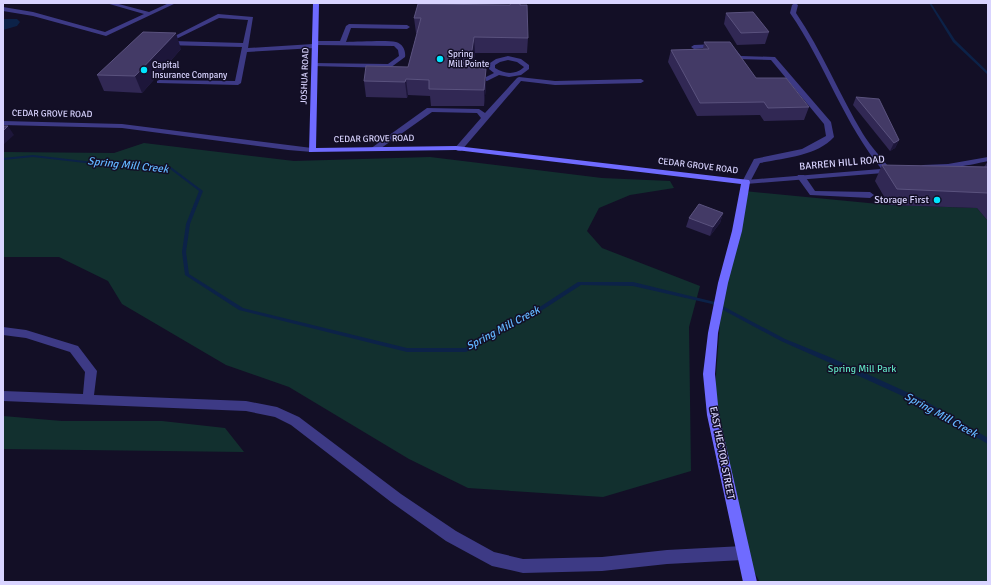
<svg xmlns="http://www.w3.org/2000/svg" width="991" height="585" font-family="Signika,sans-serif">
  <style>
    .green { fill: #12302f }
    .water { fill: #0c2248 }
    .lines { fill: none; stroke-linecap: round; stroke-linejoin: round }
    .stream { fill: #0c2248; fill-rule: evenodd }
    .service { fill: #3d3a85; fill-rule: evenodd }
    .tertiary { fill: #3d3a85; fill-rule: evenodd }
    .secondary { fill: #6f6bff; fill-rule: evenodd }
    .wall { fill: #312854 }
    .shaded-wall { fill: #1d163a }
    .building { fill: #433a66; stroke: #5a527e }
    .poi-dot { fill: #00e5ff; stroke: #130f26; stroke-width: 1.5 }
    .labels { text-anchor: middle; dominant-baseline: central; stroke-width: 3; stroke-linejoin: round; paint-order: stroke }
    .far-poi-label { font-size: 9px; fill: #d9d4ff; stroke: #130f26; text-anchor: start }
    .far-street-label { font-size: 9px; fill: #d9d4ff; stroke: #130f26 }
    .street-label { font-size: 10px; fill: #d9d4ff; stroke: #130f26 }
    .poi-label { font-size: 10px; fill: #d9d4ff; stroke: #130f26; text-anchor: end }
    .park-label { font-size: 10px; fill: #5fe0c0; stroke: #130f26 }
    .water-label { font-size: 11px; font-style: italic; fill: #62b6ff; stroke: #130f26 }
  </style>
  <rect width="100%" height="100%" fill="#130f26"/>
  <g class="green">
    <path d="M 144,143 L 294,161 L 430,157 L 602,178 L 670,181 L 674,188 L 630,195 L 599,208 L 587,231 L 602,248 L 700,286 L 689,327 L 691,471 L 603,497 L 468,488 L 409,459 L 289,387 L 226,365 L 122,304 L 108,281 L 59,257 L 3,257 L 3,152 L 114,153 Z"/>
    <path d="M 744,191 L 889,205 L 977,208 L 988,221 L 988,582 L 760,582 L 743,553 L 713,415 L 723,283 Z"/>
    <path d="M 3,416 L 62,421 L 162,421 L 225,428 L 244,452 L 3,449 Z"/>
  </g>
  <path class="water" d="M 3,19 L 17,19 L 20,22 L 17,26 L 3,30 Z"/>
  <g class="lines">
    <g class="stream">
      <path d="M 929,3 L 931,3 L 955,40 L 988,72 L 988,75 L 953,42 Z"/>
      <path d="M 33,155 L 85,161 L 125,162 L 171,167 L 203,191 L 190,224 L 186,252 L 189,274 L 243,308 L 407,348 L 465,348 L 529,314 L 578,282 L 633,282 L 715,302 L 785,339 L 832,358 L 922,399 L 988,438 L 988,444 L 918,403 L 828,362 L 781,341 L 712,304 L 633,286 L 581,285 L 533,316 L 466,352 L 407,352 L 239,310 L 185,275 L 182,252 L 186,224 L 199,191 L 170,169 L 125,164 L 85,163 L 33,157 L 3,160 L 3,158 Z"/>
    </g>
    <g class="service">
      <path d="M 106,3 L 115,3 L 149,12 L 169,3 L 176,3 L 106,36 L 33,16 L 3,11 L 3,7 L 33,12 L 105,32 L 144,14 Z"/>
      <path d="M 795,3 L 798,5 L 796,13 C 822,51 839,94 863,134 C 871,147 882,158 891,170 L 890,172 L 884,172 C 843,123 826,65 790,13 L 792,5 Z"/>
      <path d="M 218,14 L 253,17 L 248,48 L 313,44 L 313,42 L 315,41 L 340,41 L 346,26 L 349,24 L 407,25 L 410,27 L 407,29 L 351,28 L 346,42 C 358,42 386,40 396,42 C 403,44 406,51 405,57 L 390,68 L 312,66 L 312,64 L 314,63 L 388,64 L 399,56 L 398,50 L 394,46 L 317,45 L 317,47 L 315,48 L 247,52 L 241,83 L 238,85 L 157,83 L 157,81 L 159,80 L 235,81 L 242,47 L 164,45 L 161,43 ZM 219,18 L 248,20 L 243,43 L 172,41 Z"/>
      <path d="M 717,44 L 720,46 L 719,47 L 694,49 L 691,47 L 694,45 Z"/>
      <path d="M 731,49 L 735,49 L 741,56 L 775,57 L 831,122 L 834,137 C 817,156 784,158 760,163 L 750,182 L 746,184 L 742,182 L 754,159 L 802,149 L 826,136 L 824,124 L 771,60 L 737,59 L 730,50 Z"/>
      <path d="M 508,56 L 521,59 L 529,65 L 529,69 L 521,75 L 509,77 L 499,75 L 487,81 L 469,76 L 472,74 L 486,77 L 494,73 L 489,69 L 490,63 L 496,59 ZM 508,60 L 517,62 L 524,67 L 523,68 C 515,75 504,74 495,68 L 495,65 L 500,62 Z"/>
      <path d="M 519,77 L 555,81 L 641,79 L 644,81 L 641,83 L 555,85 L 521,81 L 461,151 L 458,151 L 454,149 L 481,118 L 477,113 L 432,112 L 377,151 L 374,151 L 370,149 L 427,108 L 479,109 L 485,113 L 517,78 Z"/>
      <path d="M 798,175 L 804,175 L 815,191 L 870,192 L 874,195 L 870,198 L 810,195 L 797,177 Z"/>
      <path d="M 3,327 L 26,330 L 78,346 L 97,371 L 94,395 L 246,401 L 277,407 L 299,417 L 401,494 L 456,531 L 494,552 L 523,559 L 602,557 L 667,550 L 743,546 L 748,548 L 750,553 L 748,558 L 743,560 L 667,564 L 602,571 L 523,573 L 492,566 L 446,541 L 391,502 L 291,425 L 275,417 L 246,411 L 3,401 L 3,391 L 83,394 L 85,372 L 70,352 L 26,338 L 3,335 Z"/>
    </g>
    <g class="tertiary">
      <path d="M 3,121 L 122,124 L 312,148 L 316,150 L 312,152 L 288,150 L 122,128 L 3,125 Z"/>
      <path d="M 988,157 L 988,161 C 976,164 927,174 919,167 L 923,165 L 948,164 Z"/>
      <path d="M 893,168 L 897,170 L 896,172 L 746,184 L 742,182 L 746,180 Z"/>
    </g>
    <path class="secondary" d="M 313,3 L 319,3 L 316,148 L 456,146 L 749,180 L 750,182 L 742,231 L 728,283 L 718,333 L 715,374 L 719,415 L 757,582 L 743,582 L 707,415 L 703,374 L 708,333 L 718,283 L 732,231 L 741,184 L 456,150 L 309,152 Z"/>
  </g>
  <g class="wall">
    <path d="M 418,4 L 528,38 L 527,53 L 475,53 L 472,69 L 486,85 L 484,106 L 431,106 L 430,96 L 408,95 L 407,98 L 366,97 L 364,81 L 408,67 L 417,33 L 416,33 L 414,18 Z"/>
    <path d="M 726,13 L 769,32 L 765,44 L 737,45 L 724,24 Z"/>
    <path d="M 704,42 L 756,78 L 809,107 L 804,120 L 764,121 L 760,115 L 697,116 L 668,62 L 671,50 L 703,49 Z"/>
    <path d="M 181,49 L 142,93 L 104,91 L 97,75 Z"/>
    <path d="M 856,97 L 899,140 L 895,148 L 890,151 L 853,105 Z"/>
    <path d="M 988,161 L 988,221 L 977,208 L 889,205 L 875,181 L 882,165 L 984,167 Z"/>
    <path d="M 723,213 L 720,223 L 710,236 L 686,227 L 689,218 Z"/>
  </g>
  <g class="shaded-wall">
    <path d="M 176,33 L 181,49 L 142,93 L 135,76 Z"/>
    <path d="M 474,37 L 475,53 L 472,73 L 471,57 Z"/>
    <path d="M 463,56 L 463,72 L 458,58 Z"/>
    <path d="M 486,69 L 486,85 L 484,106 L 484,90 Z"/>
    <path d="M 406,79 L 408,95 L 407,98 L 405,82 Z"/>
    <path d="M 8,126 L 14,135 L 3,145 L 3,131 Z"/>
    <path d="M 899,140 L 895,148 L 890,151 L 894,143 Z"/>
    <path d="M 723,213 L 720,223 L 710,236 L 713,227 Z"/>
  </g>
  <g class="building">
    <path d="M 511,3 L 520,3 L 520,5 L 527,5 L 528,38 L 474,37 L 471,57 L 463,56 L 458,58 L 462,62 L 470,64 L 470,68 L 486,69 L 484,90 L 429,89 L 429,80 L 406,79 L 405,82 L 364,81 L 366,66 L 408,67 L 421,18 L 414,18 L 418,4 L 510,5 Z"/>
    <path d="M 753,12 L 769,32 L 741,33 L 726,13 Z"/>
    <path d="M 143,32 L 176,33 L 135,76 L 97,75 Z"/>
    <path d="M 704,42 L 730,42 L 756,78 L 786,78 L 809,107 L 768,108 L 764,102 L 700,103 L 671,50 L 709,49 Z"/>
    <path d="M 856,97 L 879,99 L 899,140 L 894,143 Z"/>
    <path d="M 3,126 L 8,126 L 3,131 Z"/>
    <path d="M 882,165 L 988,167 L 988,193 L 897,189 Z"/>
    <path d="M 699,204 L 723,213 L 713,227 L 689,218 Z"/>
  </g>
  <g class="poi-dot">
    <circle cx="440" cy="59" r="4"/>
    <circle cx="144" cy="70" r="4"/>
    <circle cx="937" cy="200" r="4"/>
  </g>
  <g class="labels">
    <g class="far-poi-label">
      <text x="448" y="54">Spring<tspan x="448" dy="10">Mill Pointe</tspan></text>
      <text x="152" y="65">Capital<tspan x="152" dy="10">Insurance Company</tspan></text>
    </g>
    <g class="far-street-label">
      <text transform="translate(305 76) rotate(-88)">JOSHUA ROAD</text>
      <text transform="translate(52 114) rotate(1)">CEDAR GROVE ROAD</text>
      <text transform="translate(374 139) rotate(-1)">CEDAR GROVE ROAD</text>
      <text transform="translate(698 166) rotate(7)">CEDAR GROVE ROAD</text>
    </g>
    <g class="street-label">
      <text transform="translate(842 163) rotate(-5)">BARREN HILL ROAD</text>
      <text transform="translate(722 453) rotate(79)">EAST HECTOR STREET</text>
    </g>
    <g class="poi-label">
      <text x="929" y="200">Storage First</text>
    </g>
    <g class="park-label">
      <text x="862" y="369">Spring Mill Park</text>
    </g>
    <g class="water-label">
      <text transform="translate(128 165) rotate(6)">Spring Mill Creek</text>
      <text transform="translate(503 328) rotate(-28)">Spring Mill Creek</text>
      <text transform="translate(941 415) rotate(29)">Spring Mill Creek</text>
    </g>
  </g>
  <rect width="991" height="585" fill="none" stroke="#d9d4ff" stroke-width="8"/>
</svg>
